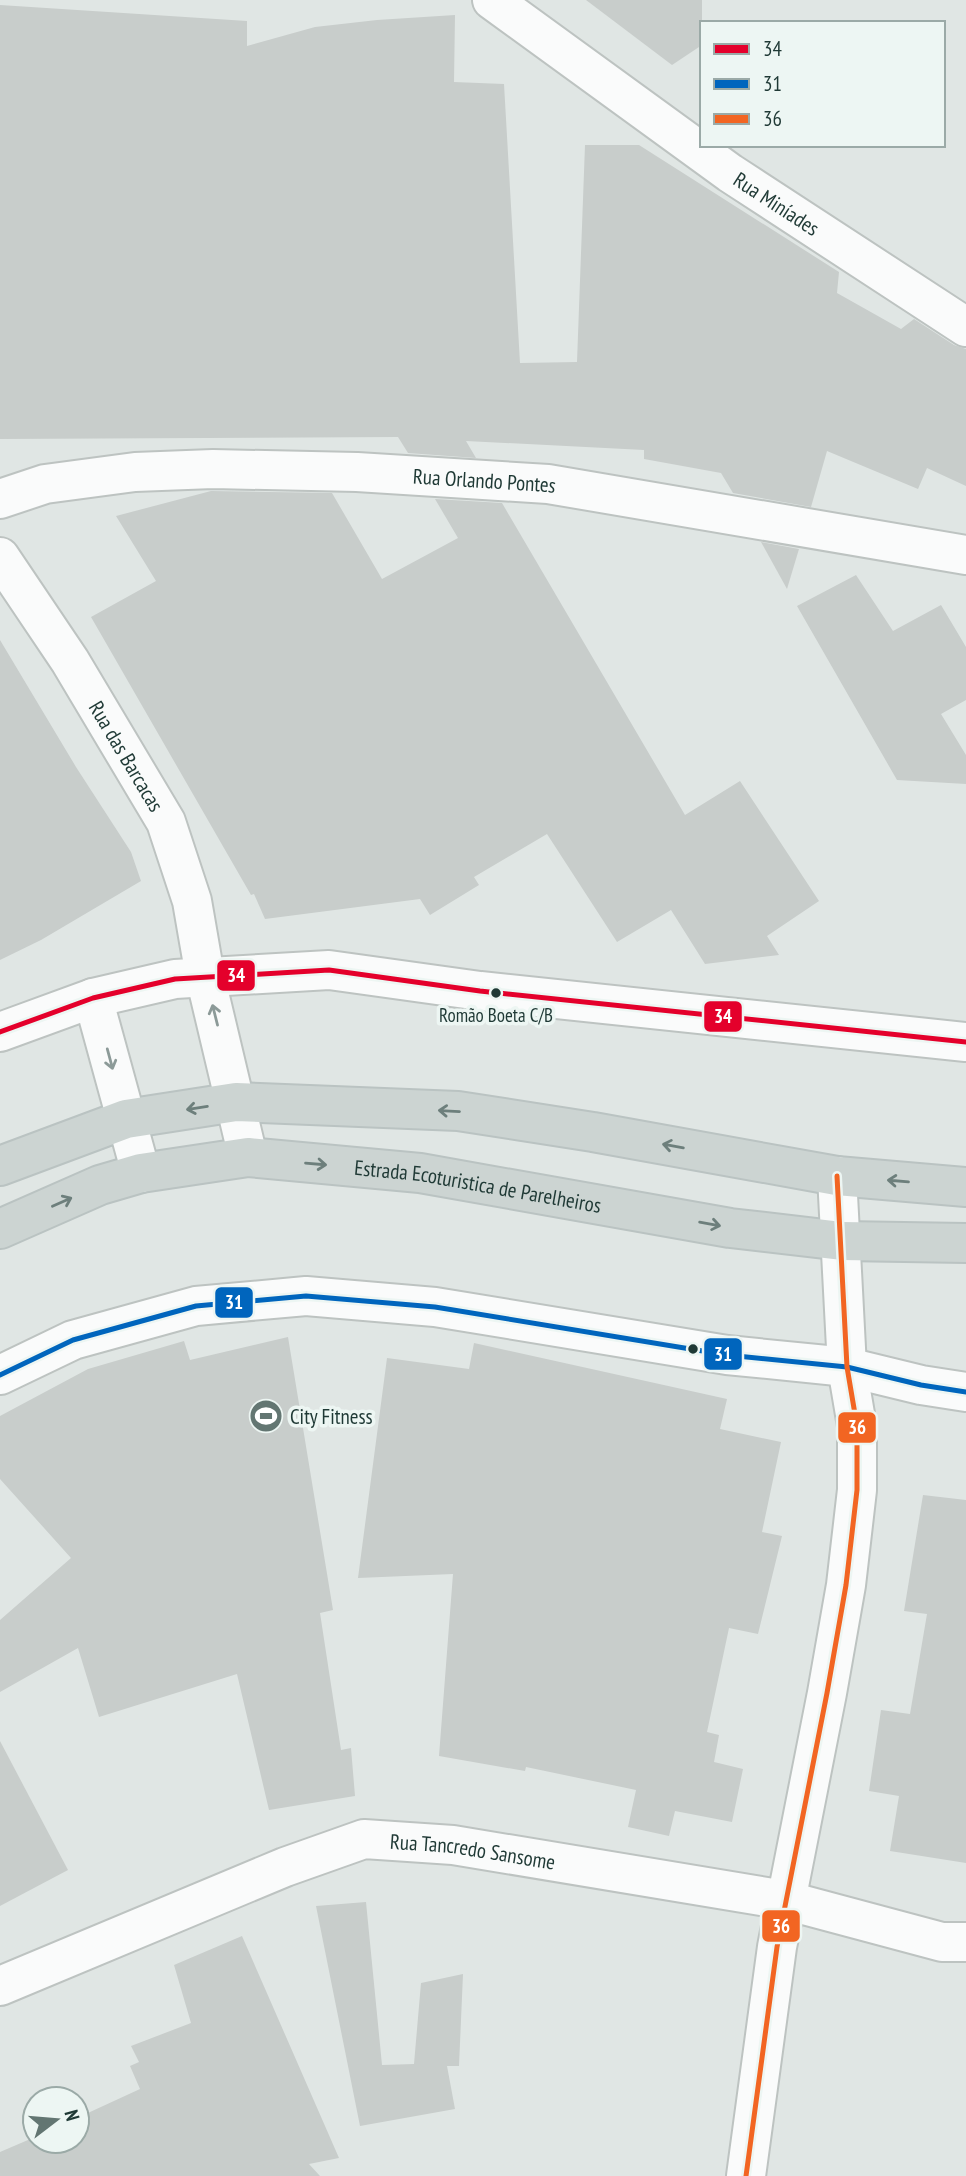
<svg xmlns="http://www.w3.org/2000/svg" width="966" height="2176" font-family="'PT Sans Narrow',sans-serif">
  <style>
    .building { fill: #c8cdcb }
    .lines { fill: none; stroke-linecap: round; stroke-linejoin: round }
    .street-casing { stroke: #bdc3c1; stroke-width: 42 }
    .primary-casing { stroke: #bac3c2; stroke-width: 42 }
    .street { stroke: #fafbfb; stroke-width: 38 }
    .primary { stroke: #ccd4d2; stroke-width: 38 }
    .bus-1-casing { stroke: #edf6f3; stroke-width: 10 }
    .bus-2-casing { stroke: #edf6f3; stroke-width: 10 }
    .bus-3-casing { stroke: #edf6f3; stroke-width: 10 }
    .bus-1 { stroke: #e4002b; stroke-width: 5 }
    .bus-2 { stroke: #0065bd; stroke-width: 5 }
    .bus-3 { stroke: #f26522; stroke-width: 5 }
    .oneway { stroke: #8c9a98 }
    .oneway2 { stroke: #6d7f7c }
    .bus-dot { fill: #1f3935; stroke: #edf6f3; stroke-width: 2.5 }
    .labels { text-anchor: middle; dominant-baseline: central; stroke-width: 7; stroke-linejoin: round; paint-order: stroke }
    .bus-label { font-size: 19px; fill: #1f3935; stroke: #edf6f3 }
    .street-label { font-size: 21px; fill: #1f3935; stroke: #edf6f3 }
    .poi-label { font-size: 21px; fill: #1f3935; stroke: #edf6f3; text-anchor: start }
    .line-badge { stroke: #edf6f3; stroke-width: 2.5 }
    .badge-label { font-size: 19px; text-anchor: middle; font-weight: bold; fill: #fff }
  </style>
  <rect width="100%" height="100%" fill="#e0e6e4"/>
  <g class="building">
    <path d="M 586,0 L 702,0 L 702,45 L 672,65 Z"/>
    <path d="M 0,5 L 247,21 L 247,46 L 315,27 L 377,20 L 455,15 L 454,82 L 504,84 L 520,363 L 577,362 L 585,145 L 639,145 L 839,272 L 837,293 L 901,329 L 914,319 L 954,345 L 966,349 L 966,486 L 927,468 L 918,489 L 827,451 L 811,507 L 733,493 L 721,473 L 644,459 L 644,450 L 466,441 L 476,458 L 408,453 L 398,437 L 0,439 Z"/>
    <path d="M 211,491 L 332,493 L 382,579 L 458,538 L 435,499 L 502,503 L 685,815 L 740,781 L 819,901 L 767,936 L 779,955 L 705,964 L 671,910 L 617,942 L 547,834 L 474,877 L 479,885 L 430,915 L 420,899 L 265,919 L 254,894 L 251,895 L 91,617 L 156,581 L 116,516 Z"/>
    <path d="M 761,542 L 799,549 L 787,589 Z"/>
    <path d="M 856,575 L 893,631 L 941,605 L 966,647 L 966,700 L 941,714 L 966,755 L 966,784 L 897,780 L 797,606 Z"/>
    <path d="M 0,640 L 76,767 L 131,852 L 141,881 L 41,940 L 0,960 Z"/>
    <path d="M 288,1337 L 333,1610 L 320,1613 L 341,1750 L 351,1748 L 355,1796 L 269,1810 L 237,1674 L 99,1717 L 78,1648 L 0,1692 L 0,1620 L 71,1558 L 0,1479 L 0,1416 L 88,1369 L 184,1341 L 190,1360 Z"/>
    <path d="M 474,1343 L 727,1399 L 720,1429 L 781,1442 L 762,1532 L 782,1536 L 758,1634 L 729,1628 L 707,1732 L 719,1735 L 714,1762 L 743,1769 L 732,1822 L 675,1811 L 669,1836 L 628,1827 L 636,1790 L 526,1767 L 525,1771 L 439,1756 L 453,1574 L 358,1578 L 387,1358 L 469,1369 Z"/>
    <path d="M 923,1495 L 966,1500 L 966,1863 L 890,1851 L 899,1796 L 869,1791 L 881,1710 L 910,1714 L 927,1614 L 904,1611 Z"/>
    <path d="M 0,1741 L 68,1870 L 0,1906 Z"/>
    <path d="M 366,1902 L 382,2065 L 414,2064 L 421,1983 L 463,1974 L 459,2066 L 447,2066 L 455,2109 L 360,2126 L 316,1906 Z"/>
    <path d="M 242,1936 L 339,2158 L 309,2164 L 320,2176 L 0,2176 L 0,2152 L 35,2137 L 35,2141 L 77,2141 L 77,2118 L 140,2089 L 130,2066 L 139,2062 L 131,2046 L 191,2023 L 174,1965 Z"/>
  </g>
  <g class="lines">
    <defs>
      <g id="street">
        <path id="s1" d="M 492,0 L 730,173 L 966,327"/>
        <path id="s2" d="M 0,499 L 45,484 L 135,472 L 213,469 L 357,472 L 548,484 L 966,555"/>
        <path id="s3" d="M 0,557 L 70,661 L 166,822 L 192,901 L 205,976 L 248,1157"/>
        <path d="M 93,998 L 141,1173"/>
        <path d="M 0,1032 L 93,998 L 175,979 L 329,970 L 480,991 L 966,1042"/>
        <path d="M 0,1375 L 73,1340 L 196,1306 L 306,1296 L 435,1307 L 727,1355 L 847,1367 L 921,1385 L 966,1392"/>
        <path id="s4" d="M 0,1986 L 285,1867 L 364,1839 L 453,1845 L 785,1900 L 942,1942 L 966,1942"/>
        <path d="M 746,2176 L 777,1947 L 827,1693 L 846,1585 L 857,1490 L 857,1426 L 847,1367 L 837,1176"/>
      </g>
      <g id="primary">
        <path d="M 0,1166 L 126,1119 L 236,1102 L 458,1111 L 593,1132 L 837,1176 L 966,1187"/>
        <path id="s5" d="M 0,1229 L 100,1185 L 141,1173 L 248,1157 L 420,1173 L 730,1228 L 842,1241 L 966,1243"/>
      </g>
    </defs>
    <use href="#street" class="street-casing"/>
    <use href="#primary" class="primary-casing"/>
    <use href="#street" class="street"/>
    <use href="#primary" class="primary"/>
    <defs>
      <path id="bus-1" d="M 0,1032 L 93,998 L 175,979 L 329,970 L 480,991 L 966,1042"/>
      <path id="bus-2" d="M 0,1375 L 73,1340 L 196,1306 L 306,1296 L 435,1307 L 727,1355 L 847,1367 L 921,1385 L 966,1392"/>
      <path id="bus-3" d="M 746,2176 L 777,1947 L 827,1693 L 846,1585 L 857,1490 L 857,1426 L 847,1367 L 837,1176"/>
    </defs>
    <use href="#bus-1" class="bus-1-casing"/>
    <use href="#bus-2" class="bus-2-casing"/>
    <use href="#bus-3" class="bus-3-casing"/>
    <use href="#bus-1" class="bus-1"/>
    <use href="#bus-2" class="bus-2"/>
    <use href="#bus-3" class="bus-3"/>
  </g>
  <defs><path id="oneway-shaft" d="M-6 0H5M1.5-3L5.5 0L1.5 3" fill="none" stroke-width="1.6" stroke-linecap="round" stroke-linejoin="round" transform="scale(1.75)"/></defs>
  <g class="oneway">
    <use href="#oneway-shaft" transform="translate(215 1015) rotate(-104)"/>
    <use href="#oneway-shaft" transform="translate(110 1059) rotate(75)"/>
  </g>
  <g class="oneway2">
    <use href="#oneway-shaft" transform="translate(197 1108) rotate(171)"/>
    <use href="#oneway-shaft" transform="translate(449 1111) rotate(-177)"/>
    <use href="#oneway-shaft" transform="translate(673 1146) rotate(-170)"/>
    <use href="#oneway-shaft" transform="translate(316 1164) rotate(5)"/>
    <use href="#oneway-shaft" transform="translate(898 1181) rotate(-175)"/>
    <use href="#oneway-shaft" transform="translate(62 1202) rotate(-24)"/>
    <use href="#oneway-shaft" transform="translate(710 1224) rotate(10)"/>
  </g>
  <defs>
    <symbol id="stadium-disc" viewBox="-11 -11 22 22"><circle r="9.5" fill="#637672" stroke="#edf6f3"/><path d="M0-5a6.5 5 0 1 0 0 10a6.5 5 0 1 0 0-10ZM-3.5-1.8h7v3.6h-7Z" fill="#fff"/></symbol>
  </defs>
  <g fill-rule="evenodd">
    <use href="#stadium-disc" x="247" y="1397" width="38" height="38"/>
  </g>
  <g class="bus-dot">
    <circle cx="496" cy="993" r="6"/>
    <circle cx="693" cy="1349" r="6"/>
  </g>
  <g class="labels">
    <g class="bus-label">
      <text x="496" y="1015">Romão Boeta C/B</text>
    </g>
    <g class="street-label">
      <text stroke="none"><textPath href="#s1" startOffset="350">Rua Miníades</textPath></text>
      <text stroke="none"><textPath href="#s2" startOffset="488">Rua Orlando Pontes</textPath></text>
      <text stroke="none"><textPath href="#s3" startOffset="236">Rua das Barcacas</textPath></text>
      <text stroke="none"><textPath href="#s5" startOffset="492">Estrada Ecoturistica de Parelheiros</textPath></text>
      <text stroke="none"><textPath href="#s4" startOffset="502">Rua Tancredo Sansome</textPath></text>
    </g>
    <g class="poi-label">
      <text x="290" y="1416">City Fitness</text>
    </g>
  </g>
  <g class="line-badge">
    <rect x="216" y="959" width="40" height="33" rx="7" fill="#e4002b"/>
    <rect x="703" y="1000" width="40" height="33" rx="7" fill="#e4002b"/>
    <rect x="214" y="1286" width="40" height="33" rx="7" fill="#0065bd"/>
    <rect x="703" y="1337" width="40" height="34" rx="7" fill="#0065bd"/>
    <rect x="837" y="1411" width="40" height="33" rx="7" fill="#f26522"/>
    <rect x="761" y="1909" width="40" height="34" rx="7" fill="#f26522"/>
  </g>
  <g class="badge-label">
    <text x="236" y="982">34</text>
    <text x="723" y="1023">34</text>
    <text x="234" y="1309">31</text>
    <text x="723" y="1361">31</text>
    <text x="857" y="1434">36</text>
    <text x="781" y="1933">36</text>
  </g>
  <rect x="700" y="21" width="245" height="126" fill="#edf6f3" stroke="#9baaa7" stroke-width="2"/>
  <rect x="714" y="44" width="35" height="10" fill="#e4002b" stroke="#9baaa7" stroke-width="2"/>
  <text x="763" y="56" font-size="21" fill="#1f3935">34</text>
  <rect x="714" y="79" width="35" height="10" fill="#0065bd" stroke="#9baaa7" stroke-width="2"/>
  <text x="763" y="91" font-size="21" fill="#1f3935">31</text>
  <rect x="714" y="114" width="35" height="10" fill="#f26522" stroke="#9baaa7" stroke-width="2"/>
  <text x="763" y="126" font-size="21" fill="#1f3935">36</text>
  <g transform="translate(56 2120) rotate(74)"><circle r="33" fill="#edf6f3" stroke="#9baaa7" stroke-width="2"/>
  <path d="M0-5L12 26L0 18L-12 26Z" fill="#637672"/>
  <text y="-10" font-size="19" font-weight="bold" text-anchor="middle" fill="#1f3935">N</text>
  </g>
</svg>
